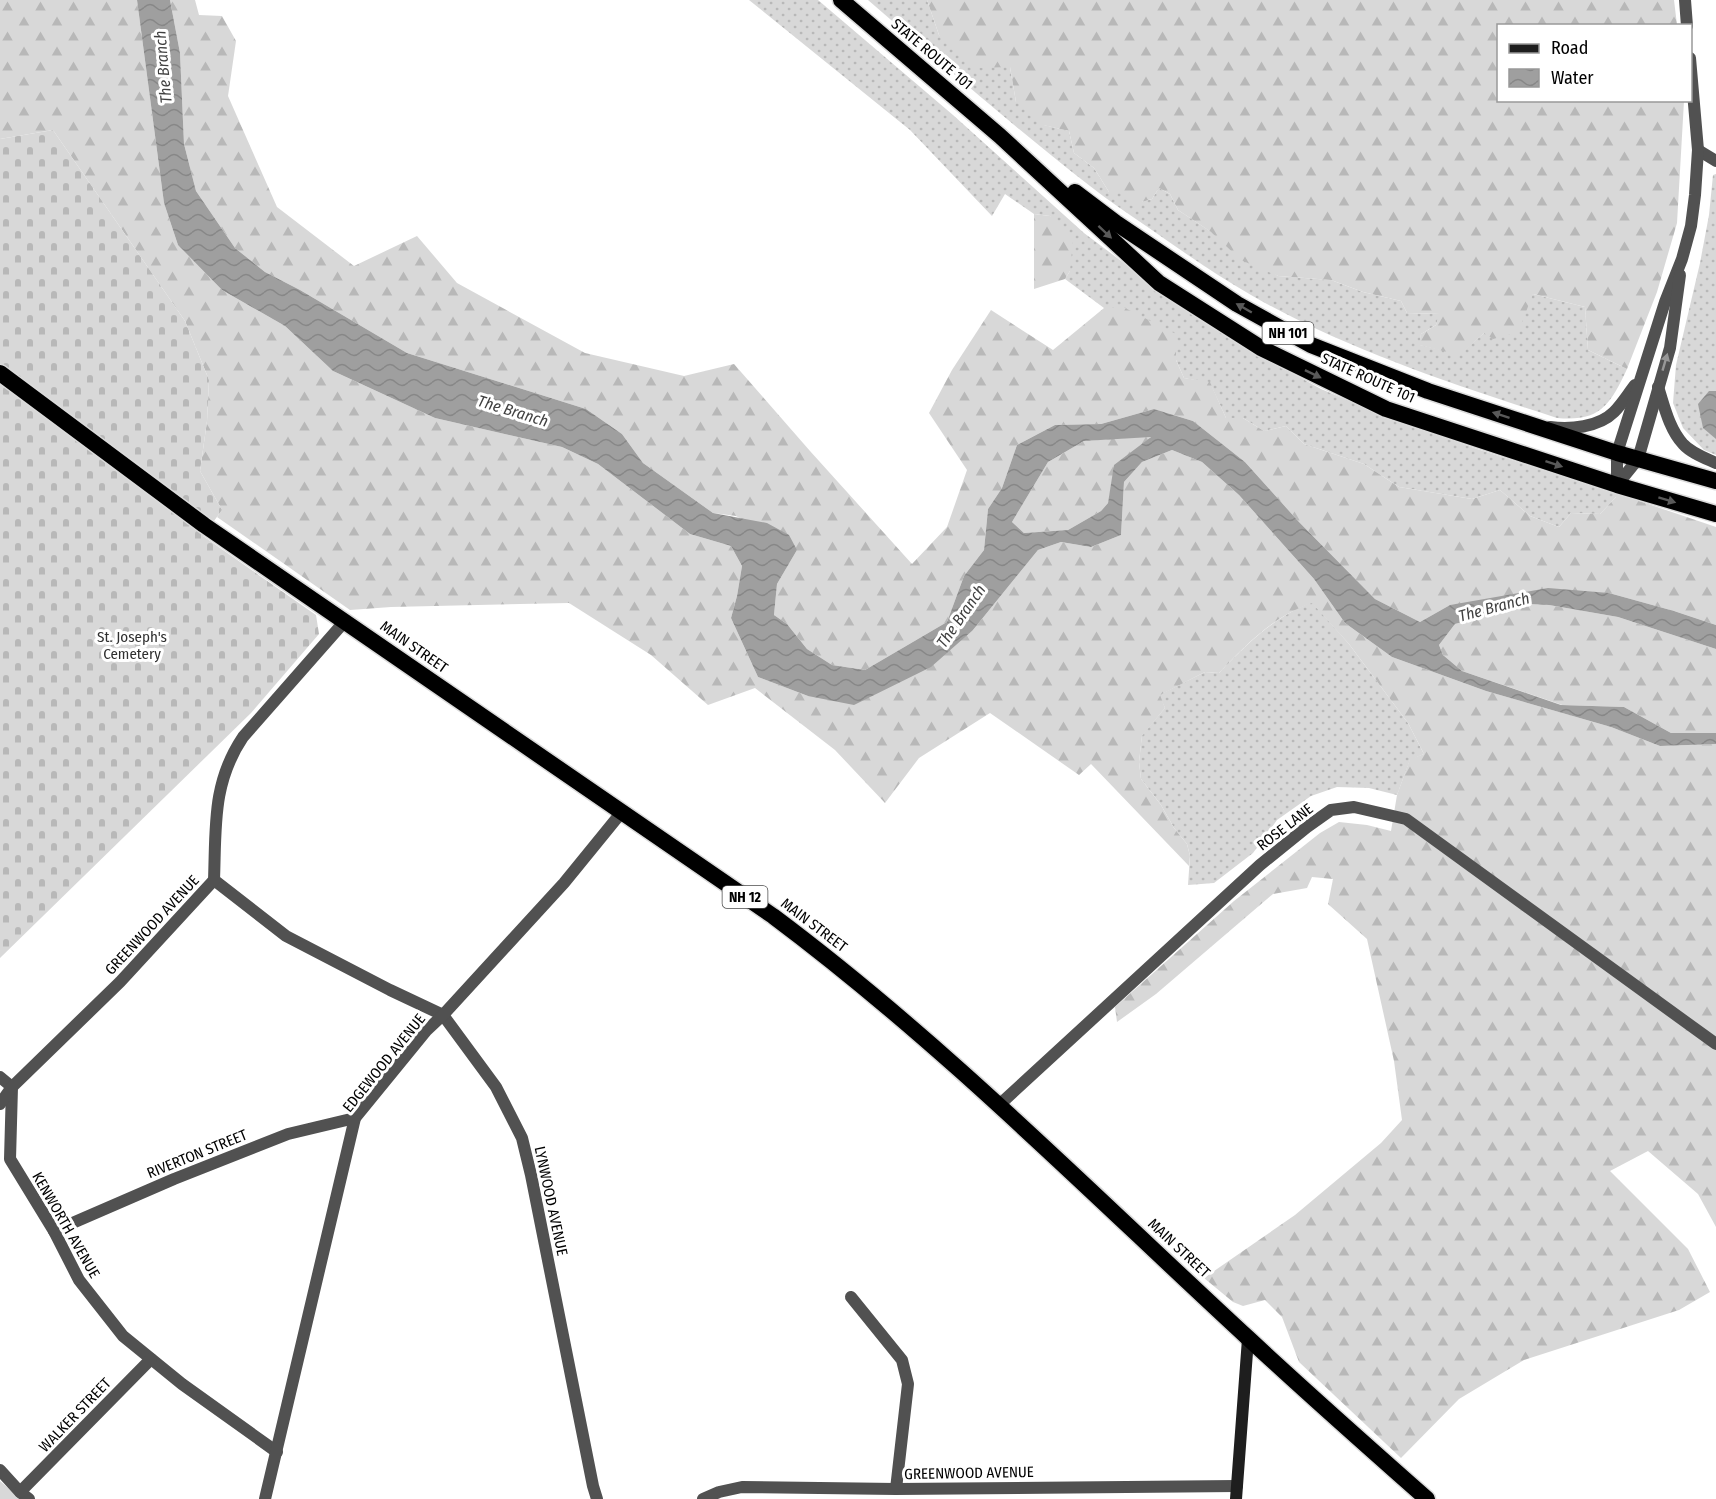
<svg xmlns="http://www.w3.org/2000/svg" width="1716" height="1499" font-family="'Fira Sans Condensed',sans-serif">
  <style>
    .grass { fill: url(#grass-dots) }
    .forest { fill: url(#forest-firs) }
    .cemetery { fill: url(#cemetery-stones) }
    .water { fill: url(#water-waves); fill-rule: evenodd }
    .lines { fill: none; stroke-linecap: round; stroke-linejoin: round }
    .trunk-casing { stroke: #dbdbdb; stroke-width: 19 }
    .minor { stroke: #515151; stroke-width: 12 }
    .tertiary { stroke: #515151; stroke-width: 12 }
    .secondary { stroke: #1e1e1e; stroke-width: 12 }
    .trunk { stroke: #000; stroke-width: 16 }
    .oneway { fill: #595959 }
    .oneway2 { fill: #979797 }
    .labels { text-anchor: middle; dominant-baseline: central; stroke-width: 6; stroke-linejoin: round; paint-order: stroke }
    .shield { fill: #fff; stroke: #4c4c4c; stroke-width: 1.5 }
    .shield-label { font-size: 14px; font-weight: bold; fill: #000 }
    .street-label { font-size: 15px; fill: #000; stroke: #fff }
    .park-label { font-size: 15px; fill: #2f2f2f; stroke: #fff }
    .water-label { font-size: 16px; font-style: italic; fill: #404040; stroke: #fff }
  </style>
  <defs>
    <pattern id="grass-dots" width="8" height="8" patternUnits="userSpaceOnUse" patternTransform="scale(1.5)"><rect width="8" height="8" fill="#d8d8d8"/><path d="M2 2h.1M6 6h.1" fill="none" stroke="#b8b8b8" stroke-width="1.8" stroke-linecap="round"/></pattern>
    <pattern id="forest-firs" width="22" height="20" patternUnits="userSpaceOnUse" patternTransform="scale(1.5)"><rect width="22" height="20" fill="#d8d8d8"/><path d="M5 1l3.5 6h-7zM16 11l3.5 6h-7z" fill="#b8b8b8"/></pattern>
    <pattern id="cemetery-stones" width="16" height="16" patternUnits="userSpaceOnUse" patternTransform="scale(1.5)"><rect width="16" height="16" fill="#d8d8d8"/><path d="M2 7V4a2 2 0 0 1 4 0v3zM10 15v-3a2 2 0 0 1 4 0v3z" fill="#b8b8b8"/></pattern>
    <pattern id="water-waves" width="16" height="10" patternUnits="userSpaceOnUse" patternTransform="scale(1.5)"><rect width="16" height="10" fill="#9f9f9f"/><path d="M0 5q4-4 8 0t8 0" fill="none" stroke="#878787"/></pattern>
  </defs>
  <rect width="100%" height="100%" fill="#fff"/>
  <g class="grass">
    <path d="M 749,0 L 818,0 L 953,115 L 1084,233 L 1173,300 L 1274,363 L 1321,389 L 1383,415 L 1477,449 L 1616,493 L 1616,497 L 1600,514 L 1571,513 L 1559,527 L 1530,516 L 1500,490 L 1472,499 L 1399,487 L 1364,464 L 1304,444 L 1286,426 L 1264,431 L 1243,418 L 1226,418 L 1210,383 L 1184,378 L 1176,360 L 1125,308 L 1104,308 L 1065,279 L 1070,271 L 1050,216 L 1034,214 L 1005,194 L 992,216 L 910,130 Z"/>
    <path d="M 868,0 L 927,0 L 939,35 L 1010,67 L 1016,102 L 1080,7 L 1044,125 L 1069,131 L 1074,153 L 1094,168 L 1109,192 L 1127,192 L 1142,202 L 1152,199 L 1159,188 L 1170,194 L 1178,210 L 1278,276 L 1331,280 L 1363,292 L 1401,301 L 1407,313 L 1440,314 L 1436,325 L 1421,334 L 1420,345 L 1460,354 L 1484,333 L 1533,294 L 1585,307 L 1588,350 L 1627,369 C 1610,405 1600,422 1557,418 C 1452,384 1347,350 1251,295 C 1216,275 1182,251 1149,228 C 1129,214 1109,201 1090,186 C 1014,127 941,63 868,0 Z"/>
    <path d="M 1716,174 L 1716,455 L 1704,450 L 1683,428 L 1673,403 L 1676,365 L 1700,263 L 1709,215 L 1713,175 Z"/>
    <path d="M 1312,602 L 1349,644 L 1408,723 L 1424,754 L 1410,760 L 1397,795 L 1369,788 L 1337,787 L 1311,796 L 1277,820 L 1253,853 L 1214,883 L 1188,885 L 1190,856 L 1187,844 L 1174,828 L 1161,805 L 1141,779 L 1139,762 L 1142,735 L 1165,708 L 1159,695 L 1205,672 L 1219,673 C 1247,644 1274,617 1312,602 Z"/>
  </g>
  <g class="forest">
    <path d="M 0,0 L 137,0 L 164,203 L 178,245 L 222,290 L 285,326 L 333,371 L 435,418 L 562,447 L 598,464 L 690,534 L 731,546 L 742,566 L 737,596 L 731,618 L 758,677 L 808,696 L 973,630 L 1038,550 L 1061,542 L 1091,547 L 1121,535 L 1124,482 L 1142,462 L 1172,450 L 1202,462 L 1239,495 L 1314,579 L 1345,623 L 1392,657 L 1486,691 L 1611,727 L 1660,746 L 1716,744 L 1716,1227 L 1698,1194 L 1648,1151 L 1610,1171 L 1688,1249 L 1710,1292 L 1679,1310 L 1524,1360 L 1459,1399 L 1401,1458 L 1299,1362 L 1282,1317 L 1265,1300 L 1243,1306 L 1233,1302 L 1204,1278 L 1295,1215 L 1381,1143 L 1402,1120 L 1394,1061 L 1367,939 L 1328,904 L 1333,879 L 1312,877 L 1307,888 L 1273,894 L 1156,994 L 1117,1022 L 1115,1007 L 1234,901 L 1320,833 L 1339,822 L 1367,825 L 1391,831 L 1397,795 L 1410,759 L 1424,754 L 1408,723 L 1349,644 L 1312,603 C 1274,616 1247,644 1219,673 L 1205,672 L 1160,695 L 1165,708 L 1142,736 L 1139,762 L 1141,779 L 1161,805 L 1174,828 L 1187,844 L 1190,856 L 1189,866 L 1091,764 L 1079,775 L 990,713 L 919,758 L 885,803 L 835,750 L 755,688 L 708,705 L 651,655 L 569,603 L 391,607 L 350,610 L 217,517 L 222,510 L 200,471 L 207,421 L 209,380 L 185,321 L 53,130 L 0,139 Z"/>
    <path d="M 170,0 L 195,0 L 199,15 L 222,16 L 236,41 L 228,96 L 277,207 L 354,266 L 417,236 L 457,283 L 585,353 L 684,376 L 734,364 L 810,451 L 912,564 L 947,527 L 967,470 L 929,413 L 952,370 L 991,310 L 1053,350 L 1104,308 L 1125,308 L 1176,334 L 1176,360 L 1184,378 L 1210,382 L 1226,418 L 1243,418 L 1264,431 L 1286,426 L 1304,444 L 1364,464 L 1399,487 L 1472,499 L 1500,490 L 1530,516 L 1559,527 L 1571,513 L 1600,514 L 1616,497 L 1616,493 L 1716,527 L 1716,625 L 1674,611 L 1609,593 L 1450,605 L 1420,622 L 1375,599 L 1299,522 L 1245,462 L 1193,421 L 1154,409 L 1101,424 L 1055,425 L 1017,445 L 1002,488 L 988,509 L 984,550 L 964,576 L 947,622 L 865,670 L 832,665 L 807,649 L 787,624 L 774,615 L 777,584 L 797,550 L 736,516 L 713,513 L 643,463 L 622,434 L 586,409 L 407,353 L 300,290 L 265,272 L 235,248 L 196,191 L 184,144 L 180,53 Z"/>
    <path d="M 927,0 L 1674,0 L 1677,25 L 1498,26 L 1498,100 L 1684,101 L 1677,223 L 1657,292 L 1627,369 L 1588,350 L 1585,307 L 1533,294 L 1518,332 L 1493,339 L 1484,333 L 1460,355 L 1419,345 L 1421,334 L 1436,325 L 1439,314 L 1407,313 L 1401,301 L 1363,292 L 1331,280 L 1278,276 L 1241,260 L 1211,232 L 1178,210 L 1170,194 L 1159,188 L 1152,199 L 1142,202 L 1139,207 L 1130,205 L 1127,192 L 1109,192 L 1094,168 L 1074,153 L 1069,131 L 1043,125 L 1025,112 L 1025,101 L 1016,102 L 1010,67 L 973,68 L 939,35 Z"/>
    <path d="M 1034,214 L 1050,216 L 1073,239 L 1070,271 L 1065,279 L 1034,289 Z"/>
    <path d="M 1152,436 L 1144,443 L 1111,489 L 1108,503 L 1101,511 L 1068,530 L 1024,533 L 1012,522 L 1048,462 L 1084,441 Z"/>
    <path d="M 1527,604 L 1549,605 L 1618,617 L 1716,649 L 1716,733 L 1671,733 L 1624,707 L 1562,705 L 1462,671 L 1443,655 L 1439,645 L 1455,624 Z"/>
    <path d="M 0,1481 L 21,1499 L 0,1499 Z"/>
  </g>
  <path class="cemetery" d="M 53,130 L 185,321 L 209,380 L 207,421 L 200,471 L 222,510 L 203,536 L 316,615 L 319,634 L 251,713 L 0,958 L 0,139 Z"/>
  <g class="water">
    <path d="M 137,0 L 170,0 L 180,53 L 184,144 L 196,191 L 235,248 L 265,272 L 300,290 L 407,353 L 586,409 L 622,434 L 643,463 L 713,513 L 767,523 L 789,535 L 797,550 L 777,584 L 774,615 L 787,624 L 807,649 L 832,665 L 865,670 L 947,622 L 964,576 L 984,550 L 988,509 L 1002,488 L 1017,445 L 1055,425 L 1101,424 L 1154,409 L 1193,421 L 1245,462 L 1299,522 L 1375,599 L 1420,622 L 1450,605 L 1548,588 L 1609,593 L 1674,611 L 1716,625 L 1716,649 L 1618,617 L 1549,605 L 1528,604 L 1455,624 L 1439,645 L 1443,655 L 1462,671 L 1561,705 L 1624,707 L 1671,733 L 1716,733 L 1716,744 L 1660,746 L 1611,727 L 1486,691 L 1392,657 L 1345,623 L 1314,579 L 1239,495 L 1202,462 L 1172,450 L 1142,462 L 1124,482 L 1121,535 L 1091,547 L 1061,542 L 1038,550 L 973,630 L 931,667 L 854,705 L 808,696 L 758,677 L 731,618 L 737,596 L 742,566 L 731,546 L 690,534 L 598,464 L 562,447 L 435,418 L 333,371 L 285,326 L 222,290 L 178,245 L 164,203 ZM 1151,437 L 1114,465 L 1108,503 L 1101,511 L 1068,530 L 1024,533 L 1012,522 L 1048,462 L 1084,441 Z"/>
    <path d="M 1709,391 L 1716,391 L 1716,439 L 1703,428 L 1698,404 Z"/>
  </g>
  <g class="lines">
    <defs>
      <g id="trunk">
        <path d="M 841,0 L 1000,136 L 1159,283 L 1261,348 L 1386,409 L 1617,485 L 1716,514"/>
        <path d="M 1075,192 L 1116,223 L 1237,304 L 1311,345 L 1428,391 L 1617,453 L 1716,481"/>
        <path d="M 0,373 L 204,525 L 773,916 C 943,1043 1093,1195 1248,1338 C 1307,1393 1367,1446 1427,1499"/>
      </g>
    </defs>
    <use href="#trunk" class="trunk-casing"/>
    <g class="minor">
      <path d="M 1698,150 L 1716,161"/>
      <path d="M 214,880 L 286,936 L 390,990 L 443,1015 L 496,1087 L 522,1138 L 531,1175 L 593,1486 L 597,1499"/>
      <path d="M 0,1077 L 12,1087 L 10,1159 L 54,1231 L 79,1280 L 123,1336 L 182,1384 L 277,1452"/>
      <path d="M 0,1104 L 12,1087 L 120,982 L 214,880 C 216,827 212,783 243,737 L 345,621"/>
      <path d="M 998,1106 L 1260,865 L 1307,827 L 1331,810 L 1354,807 L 1406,819 L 1716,1044"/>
      <path d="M 54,1231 L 174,1179 L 288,1134 L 355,1118"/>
      <path d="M 851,1297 L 902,1360 L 908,1384 L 896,1489"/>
      <path d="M 0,1470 L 20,1492 L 29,1499"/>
      <path d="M 20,1492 L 151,1359"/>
      <path d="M 265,1499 L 355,1118 L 426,1031 L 443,1015 L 564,883 L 621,813"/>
      <path d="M 703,1499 L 719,1492 L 742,1487 L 896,1489 L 1237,1486"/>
    </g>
    <g class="tertiary">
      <path d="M 1685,0 L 1687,26"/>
      <path d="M 1658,387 C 1664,405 1669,429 1683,444 C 1691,453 1705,458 1716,463"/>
      <path d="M 1550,427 C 1570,430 1599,427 1614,412 C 1622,404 1628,394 1635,385"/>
      <path d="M 1617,485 L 1617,453 L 1665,302 L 1682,259 L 1691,226 L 1695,195 L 1698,150 L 1690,58"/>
      <path d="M 1617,485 L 1638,459 L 1670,348 L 1680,275"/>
    </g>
    <path class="secondary" d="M 1236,1499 L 1248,1339"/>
    <use href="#trunk" class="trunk"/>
  </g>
  <defs><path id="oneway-solid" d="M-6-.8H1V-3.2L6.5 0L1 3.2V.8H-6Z" transform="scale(1.5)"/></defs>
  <g class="oneway">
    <use href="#oneway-solid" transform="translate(1105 232) rotate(43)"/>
    <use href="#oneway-solid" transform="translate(1244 308) rotate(-150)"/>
    <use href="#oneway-solid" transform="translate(1313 374) rotate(26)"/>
    <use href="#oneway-solid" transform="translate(1501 415) rotate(-162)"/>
    <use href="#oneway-solid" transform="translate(1554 464) rotate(18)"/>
    <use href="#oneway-solid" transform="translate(1667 500) rotate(17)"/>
  </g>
  <use class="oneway2" href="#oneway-solid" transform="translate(1665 362) rotate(-74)"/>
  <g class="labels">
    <g class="shield">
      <rect x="1262.5" y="322" width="51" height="22" rx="4.5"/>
      <rect x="722.5" y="886" width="45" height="22" rx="4.5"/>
    </g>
    <g class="shield-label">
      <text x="1288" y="333">NH 101</text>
      <text x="745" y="897">NH 12</text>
    </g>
    <g class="street-label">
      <text transform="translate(932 54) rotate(40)">STATE ROUTE 101</text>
      <text transform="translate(1368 378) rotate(24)">STATE ROUTE 101</text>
      <text transform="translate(414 647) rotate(35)">MAIN STREET</text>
      <text transform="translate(1285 827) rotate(-38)">ROSE LANE</text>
      <text transform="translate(152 925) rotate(-47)">GREENWOOD AVENUE</text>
      <text transform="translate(814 925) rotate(37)">MAIN STREET</text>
      <text transform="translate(384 1063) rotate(-51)">EDGEWOOD AVENUE</text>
      <text transform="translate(197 1154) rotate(-22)">RIVERTON STREET</text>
      <text transform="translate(551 1201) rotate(78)">LYNWOOD AVENUE</text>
      <text transform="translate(66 1225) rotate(60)">KENWORTH AVENUE</text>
      <text transform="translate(1179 1248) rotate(43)">MAIN STREET</text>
      <text transform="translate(75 1415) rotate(-46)">WALKER STREET</text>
      <text transform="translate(969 1473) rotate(-1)">GREENWOOD AVENUE</text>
    </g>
    <g class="park-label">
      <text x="132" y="637">St. Joseph's<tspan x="132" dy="17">Cemetery</tspan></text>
    </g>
    <g class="water-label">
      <text transform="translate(163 67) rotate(-95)">The Branch</text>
      <text transform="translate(513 411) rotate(17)">The Branch</text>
      <text transform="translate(1494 607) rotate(-15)">The Branch</text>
      <text transform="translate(961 616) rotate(-55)">The Branch</text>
    </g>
  </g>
  <rect x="1497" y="24" width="195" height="78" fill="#ffffff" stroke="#999999" stroke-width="1.5"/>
  <rect x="1509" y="44" width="30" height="9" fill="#1e1e1e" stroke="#999999" stroke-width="1.5"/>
  <text x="1551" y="54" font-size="18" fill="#000000">Road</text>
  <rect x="1509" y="69" width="30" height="18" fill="url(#water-waves)" stroke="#999999" stroke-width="1.5"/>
  <text x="1551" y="84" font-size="18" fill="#000000">Water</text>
</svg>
